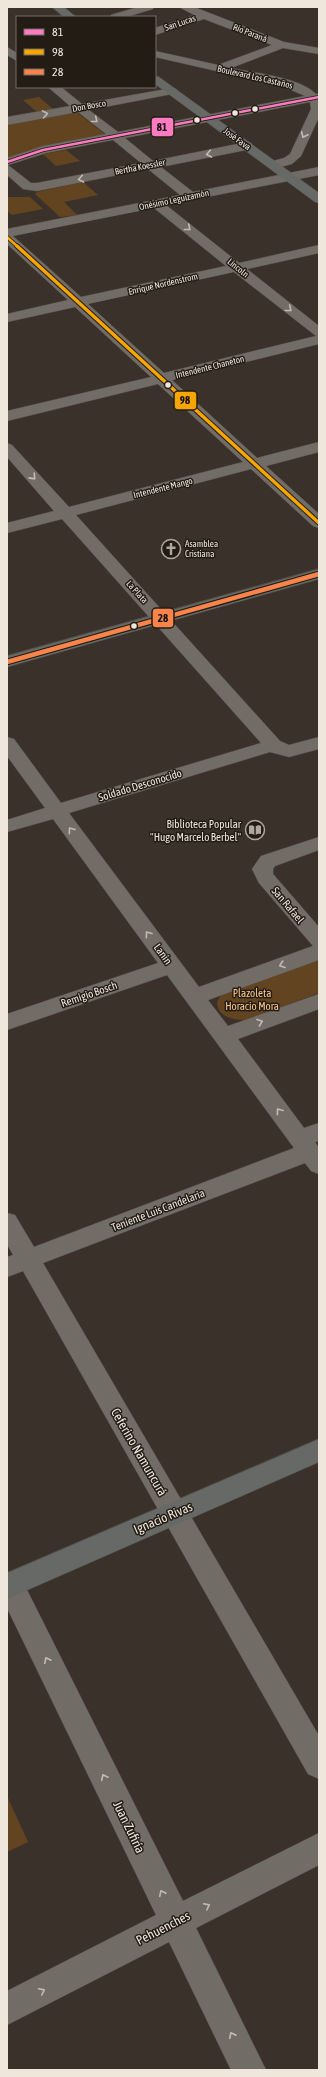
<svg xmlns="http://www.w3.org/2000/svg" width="326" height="2077" font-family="'Asap Condensed',sans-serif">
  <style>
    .green { fill: #634420 }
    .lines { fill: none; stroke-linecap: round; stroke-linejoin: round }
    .minor-casing { stroke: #564f48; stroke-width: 1 }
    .major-casing { stroke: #564f48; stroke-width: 1 }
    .minor { fill: #726c66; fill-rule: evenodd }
    .major { fill: #666965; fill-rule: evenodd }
    .bus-1-casing { stroke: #221c15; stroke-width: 4 }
    .bus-2-far1-casing { stroke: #221c15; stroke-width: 4 }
    .bus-2-casing { stroke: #221c15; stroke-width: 5.5 }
    .bus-3-casing { stroke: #221c15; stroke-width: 7 }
    .bus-1 { stroke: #fe7ac1; stroke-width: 2.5 }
    .bus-2-far1 { stroke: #f7a600; stroke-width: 2.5 }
    .bus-2 { stroke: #f7a600; stroke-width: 3.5 }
    .bus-3 { stroke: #f8844c; stroke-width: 4.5 }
    .oneway { stroke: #c3bbb3 }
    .bus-dot { fill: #efe6dc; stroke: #221c15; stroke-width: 1.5 }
    .labels { text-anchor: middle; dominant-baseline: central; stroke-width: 3; stroke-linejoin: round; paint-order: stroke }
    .far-street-label { font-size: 9px; fill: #efe6dc; stroke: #221c15 }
    .far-poi-label { font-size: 9px; fill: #efe6dc; stroke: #221c15; text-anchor: start }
    .street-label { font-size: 11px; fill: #efe6dc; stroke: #221c15 }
    .poi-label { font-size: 11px; fill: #efe6dc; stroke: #221c15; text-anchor: end }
    .park-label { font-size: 11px; fill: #fcc68c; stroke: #221c15 }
    .near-street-label { font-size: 13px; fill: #efe6dc; stroke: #221c15 }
    .line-badge { stroke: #221c15; stroke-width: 1.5 }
    .pale-badge-label { font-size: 11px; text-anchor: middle; font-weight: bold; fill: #111 }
  </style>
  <rect width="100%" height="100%" fill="#3a322a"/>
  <g class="green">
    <path d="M 39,97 L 53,109 L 37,112 L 23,100 Z"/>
    <path d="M 75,111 L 106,135 L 7,160 L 7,123 Z"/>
    <path d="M 66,150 L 80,161 L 56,166 L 43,154 Z"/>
    <path d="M 83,182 L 98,195 L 64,202 L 77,215 L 60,217 L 35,194 L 37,192 Z"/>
    <path d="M 7,197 L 30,197 L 43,209 L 12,215 L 7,211 Z"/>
    <path d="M 314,961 L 319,961 L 319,993 L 246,1020 C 232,1020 218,1017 217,1002 L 223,992 Z"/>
    <path d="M 7,1796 L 28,1842 L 7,1852 Z"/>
  </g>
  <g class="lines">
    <defs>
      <g id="minor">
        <path d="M 138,7 L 154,7 L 153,9 L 126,17 L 110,17 L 111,15 Z"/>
        <path d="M 179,7 L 194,7 L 284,42 L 319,48 L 319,54 L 283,48 L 231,68 C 254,73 299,77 316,94 L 319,94 L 319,117 L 301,156 L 292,164 L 273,169 L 267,165 L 269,162 L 284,158 L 290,154 L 311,109 L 310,102 L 125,138 L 153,161 L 247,142 L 251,143 L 253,146 L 251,149 L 161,167 L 193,192 L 319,167 L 319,175 L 166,205 L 239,263 L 319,245 L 319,253 L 247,269 L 319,326 L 319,344 L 172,380 L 257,458 L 319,442 L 319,452 L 266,466 L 319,514 L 319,528 L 313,526 L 251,469 L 76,515 L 280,741 L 289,745 L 319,737 L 319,749 L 289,757 L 270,752 L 69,813 L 199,987 L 313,946 L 259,883 L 252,869 L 261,856 L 319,837 L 319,850 L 275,866 L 273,869 L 273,874 L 319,927 L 319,960 L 208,1000 L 228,1026 L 319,994 L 319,1009 L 238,1039 L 304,1128 L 319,1123 L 319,1141 L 315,1142 L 319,1148 L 319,1174 L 311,1171 L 305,1163 L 43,1263 L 319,1736 L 319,1779 L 308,1774 L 23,1271 L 7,1277 L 7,1257 L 13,1255 L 7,1244 L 7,1213 L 15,1215 L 34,1247 L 294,1148 L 167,975 L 7,1030 L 7,1014 L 158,963 L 53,819 L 7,832 L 7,820 L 45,808 L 7,756 L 7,737 L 14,739 L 61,803 L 261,743 L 62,519 L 7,533 L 7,523 L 54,511 L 7,457 L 7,443 L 12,445 L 69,507 L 243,462 L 158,384 L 7,421 L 7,411 L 151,377 L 75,307 L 7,322 L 7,314 L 68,300 L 7,244 L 7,229 L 180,195 L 148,169 L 37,191 L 23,189 L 7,175 L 7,158 L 43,146 L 106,134 L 78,112 L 7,125 L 7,117 L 70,106 L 48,87 L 61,87 L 82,104 L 172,88 L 176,89 L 178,91 L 176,93 L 172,94 L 89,110 L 118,132 L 305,96 L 282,86 L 155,57 L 155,51 L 218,65 L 272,45 L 204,19 L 155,35 L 155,28 L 194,15 ZM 113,140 L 141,163 L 37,183 L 31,183 L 8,165 L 46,153 ZM 154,208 L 226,266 L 81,297 L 13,236 ZM 234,272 L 316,336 L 164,373 L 88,304 Z"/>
        <path d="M 7,47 L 17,53 L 17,61 L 7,55 Z"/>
        <path d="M 10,1572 L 20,1576 L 183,1901 L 319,1833 L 319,1865 L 196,1928 L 266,2070 L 231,2070 L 169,1942 L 7,2025 L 7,1991 L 156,1915 L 7,1608 L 7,1573 Z"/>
      </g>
      <g id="major">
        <path d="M 52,7 L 64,7 L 76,17 L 64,17 Z"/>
        <path d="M 155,76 L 159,77 L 319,193 L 319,203 L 315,202 L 155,84 Z"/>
        <path d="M 319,569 L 319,579 L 7,667 L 7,656 Z"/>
        <path d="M 319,1439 L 319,1462 L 7,1599 L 7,1573 Z"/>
      </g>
    </defs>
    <use href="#minor" class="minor-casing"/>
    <use href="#major" class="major-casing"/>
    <use href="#minor" class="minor"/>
    <use href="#major" class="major"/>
    <defs>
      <path id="bus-1" d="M 7,162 L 43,150 L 319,97"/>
      <path id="bus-2-far1" d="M 7,237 L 18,247"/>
      <path id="bus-2" d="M 17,246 L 319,523"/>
      <path id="bus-3" d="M 7,662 L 319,574"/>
    </defs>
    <use href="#bus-1" class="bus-1-casing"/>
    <use href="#bus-2-far1" class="bus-2-far1-casing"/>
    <use href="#bus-2" class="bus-2-casing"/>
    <use href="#bus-3" class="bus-3-casing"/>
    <use href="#bus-1" class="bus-1"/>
    <use href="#bus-2-far1" class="bus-2-far1"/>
    <use href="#bus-2" class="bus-2"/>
    <use href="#bus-3" class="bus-3"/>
  </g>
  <defs><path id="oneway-chevron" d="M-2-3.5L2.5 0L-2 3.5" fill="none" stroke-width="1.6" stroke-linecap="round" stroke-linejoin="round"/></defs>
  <g class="oneway">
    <use href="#oneway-chevron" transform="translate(45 114) rotate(-10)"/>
    <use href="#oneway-chevron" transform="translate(95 120) rotate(39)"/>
    <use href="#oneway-chevron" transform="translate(304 135) rotate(115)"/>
    <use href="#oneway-chevron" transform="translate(209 154) rotate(169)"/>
    <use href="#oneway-chevron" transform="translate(81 179) rotate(169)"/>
    <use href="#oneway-chevron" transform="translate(188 228) rotate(39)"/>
    <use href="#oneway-chevron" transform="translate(289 309) rotate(39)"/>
    <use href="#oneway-chevron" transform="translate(33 477) rotate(48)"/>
    <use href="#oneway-chevron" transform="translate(71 830) rotate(-126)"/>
    <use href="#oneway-chevron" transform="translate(148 934) rotate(-126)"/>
    <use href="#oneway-chevron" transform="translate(282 965) rotate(160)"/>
    <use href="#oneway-chevron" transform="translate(260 1022) rotate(-20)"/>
    <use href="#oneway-chevron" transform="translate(279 1111) rotate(-126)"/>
    <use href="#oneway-chevron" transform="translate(47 1660) rotate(-116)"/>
    <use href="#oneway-chevron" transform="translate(104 1777) rotate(-116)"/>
    <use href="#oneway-chevron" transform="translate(162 1893) rotate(-116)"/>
    <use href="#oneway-chevron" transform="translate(207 1906) rotate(-27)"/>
    <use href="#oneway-chevron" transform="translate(42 1991) rotate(-27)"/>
    <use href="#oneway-chevron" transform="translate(232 2035) rotate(-116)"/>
  </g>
  <defs>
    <symbol id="church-ring" viewBox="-11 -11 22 22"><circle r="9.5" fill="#221c15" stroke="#b0a79e" stroke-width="1.5"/><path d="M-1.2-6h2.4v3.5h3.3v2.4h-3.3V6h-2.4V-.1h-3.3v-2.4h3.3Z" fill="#b0a79e"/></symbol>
    <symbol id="library-ring" viewBox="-11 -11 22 22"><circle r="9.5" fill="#221c15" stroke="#b0a79e" stroke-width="1.5"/><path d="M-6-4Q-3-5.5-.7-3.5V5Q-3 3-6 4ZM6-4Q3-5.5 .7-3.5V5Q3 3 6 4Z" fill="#b0a79e"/></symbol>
  </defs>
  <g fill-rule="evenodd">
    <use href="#church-ring" x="160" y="538" width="22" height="22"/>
    <use href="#library-ring" x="244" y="819" width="22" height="22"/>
  </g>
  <g class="bus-dot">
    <circle cx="255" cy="109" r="3.5"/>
    <circle cx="235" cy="113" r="3.5"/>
    <circle cx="197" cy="120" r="3.5"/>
    <circle cx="168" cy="385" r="3.5"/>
    <circle cx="134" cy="626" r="3.5"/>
  </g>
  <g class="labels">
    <g class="far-street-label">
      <text transform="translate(180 23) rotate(-19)">San Lucas</text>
      <text transform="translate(250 33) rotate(21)">Río Paraná</text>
      <text transform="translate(255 77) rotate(13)">Boulevard Los Castaños</text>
      <text transform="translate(89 106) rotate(-10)">Don Bosco</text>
      <text transform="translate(237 139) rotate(36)">José Fava</text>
      <text transform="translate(140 167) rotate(-11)">Bertha Koessler</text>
      <text transform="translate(174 200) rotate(-12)">Onésimo Leguizamón</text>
      <text transform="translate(238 268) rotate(39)">Lincoln</text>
      <text transform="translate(163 284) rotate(-13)">Enrique Nordenstrom</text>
      <text transform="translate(210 367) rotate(-14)">Intendente Chaneton</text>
      <text transform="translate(163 488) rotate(-14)">Intendente Mango</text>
      <text transform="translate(137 592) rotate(48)">La Plata</text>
    </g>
    <g class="far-poi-label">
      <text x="185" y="544">Asamblea<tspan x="185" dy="10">Cristiana</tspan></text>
    </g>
    <g class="street-label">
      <text transform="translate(140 785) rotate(-17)">Soldado Desconocido</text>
      <text transform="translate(288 905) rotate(50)">San Rafael</text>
      <text transform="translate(163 954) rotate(54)">Lanín</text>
      <text transform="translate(89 994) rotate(-19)">Remigio Bosch</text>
      <text transform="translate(158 1210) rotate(-21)">Teniente Luis Candelaria</text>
    </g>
    <g class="poi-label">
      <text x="241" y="824">Biblioteca Popular<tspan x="241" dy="13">"Hugo Marcelo Berbel"</tspan></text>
    </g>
    <g class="park-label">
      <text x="252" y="993">Plazoleta<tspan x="252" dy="13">Horacio Mora</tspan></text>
    </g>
    <g class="near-street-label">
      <text transform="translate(139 1452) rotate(60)">Ceferino Namuncurá</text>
      <text transform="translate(163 1518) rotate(-23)">Ignacio Rivas</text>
      <text transform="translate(129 1827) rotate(64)">Juan Zufiría</text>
      <text transform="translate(163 1928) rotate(-27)">Pehuenches</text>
    </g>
  </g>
  <g class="line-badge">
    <rect x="151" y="117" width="23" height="20" rx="4" fill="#fe7ac1"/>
    <rect x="174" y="391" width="23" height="19" rx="4" fill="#f7a600"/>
    <rect x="152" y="608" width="22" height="20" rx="4" fill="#f8844c"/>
  </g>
  <g class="pale-badge-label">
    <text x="162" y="131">81</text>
    <text x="185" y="404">98</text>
    <text x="163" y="622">28</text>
  </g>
  <rect width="326" height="2077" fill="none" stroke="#efe6dc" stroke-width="16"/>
  <rect x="16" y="16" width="140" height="72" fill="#221c15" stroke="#746d65"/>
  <rect x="24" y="29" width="20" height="6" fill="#fe7ac1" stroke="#746d65"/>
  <text x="52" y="36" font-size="12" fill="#efe6dc">81</text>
  <rect x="24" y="49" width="20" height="6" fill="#f7a600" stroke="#746d65"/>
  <text x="52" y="56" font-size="12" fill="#efe6dc">98</text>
  <rect x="24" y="69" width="20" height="6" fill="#f8844c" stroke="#746d65"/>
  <text x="52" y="76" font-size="12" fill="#efe6dc">28</text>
</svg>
